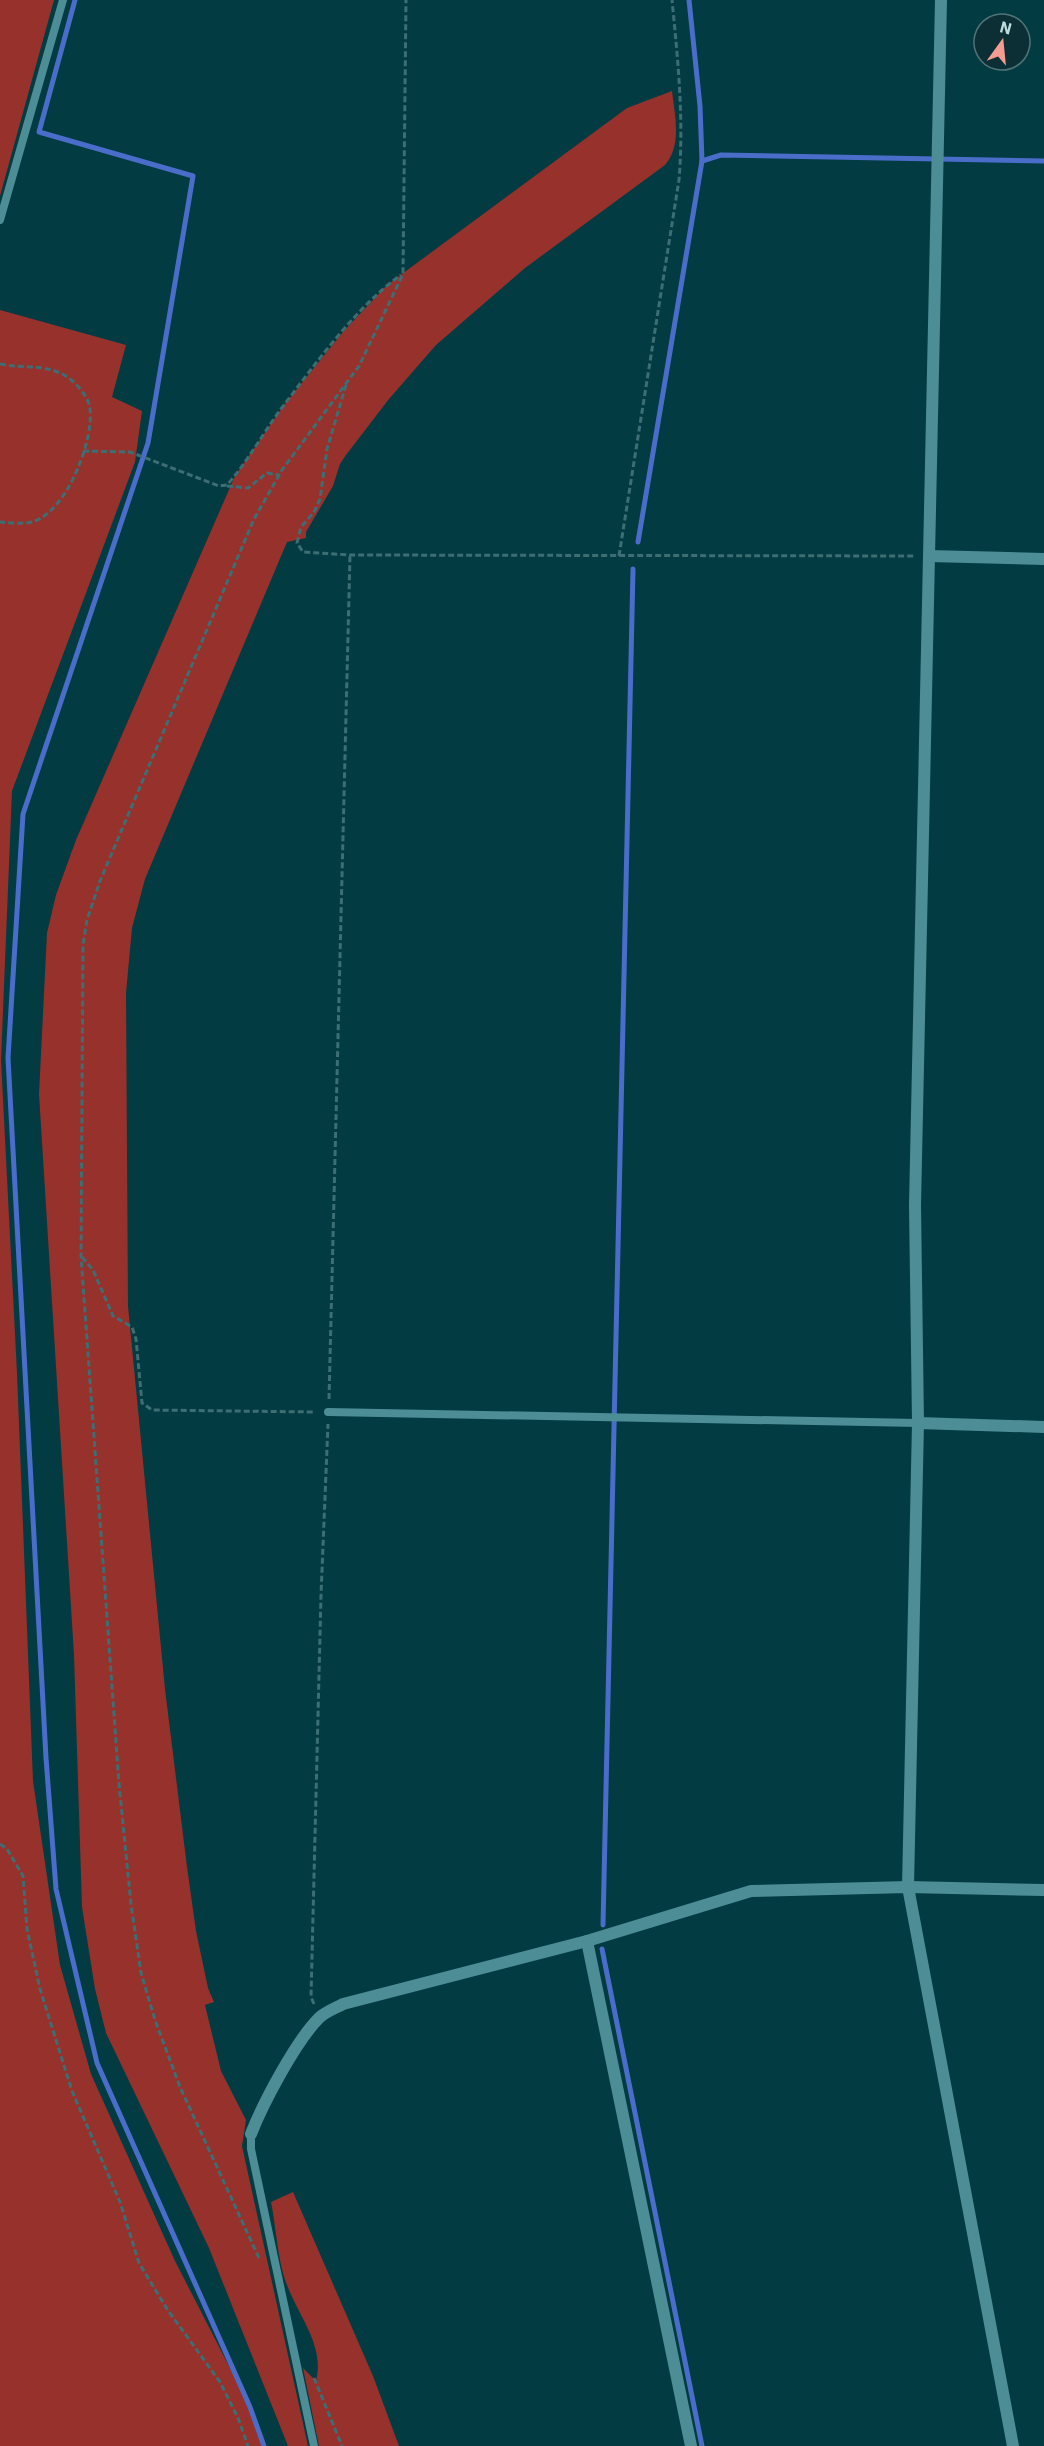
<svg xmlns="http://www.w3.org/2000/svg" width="1044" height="2446" font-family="'IBM Plex Sans',sans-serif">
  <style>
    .green { fill: #96312c }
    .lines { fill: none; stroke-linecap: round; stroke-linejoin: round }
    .stream { stroke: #4b6dca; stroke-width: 5 }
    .path { stroke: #3d6e74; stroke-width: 3; stroke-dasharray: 6 3; stroke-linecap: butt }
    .service { stroke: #4d8d96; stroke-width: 8 }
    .minor { stroke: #4d8d96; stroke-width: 12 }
  </style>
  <rect width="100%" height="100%" fill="#023b42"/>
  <g class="green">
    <path d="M 0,0 L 54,0 L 0,196 Z"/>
    <path d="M 672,91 C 675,116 682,145 665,165 L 525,268 L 436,345 L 389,399 L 346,455 L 340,464 L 333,486 L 306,532 L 306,538 L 287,542 L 145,879 L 132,928 L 126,993 L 128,1306 L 165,1689 L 187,1867 L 196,1931 L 208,1988 L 214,2002 L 205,2005 L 221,2071 L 246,2120 L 242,2146 L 308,2446 L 288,2446 L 209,2248 L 106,2033 L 95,1989 L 82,1907 L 74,1655 L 39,1094 L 47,933 L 56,895 L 76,840 L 235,476 L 284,405 L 343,332 L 387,285 L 627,108 Z"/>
    <path d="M 0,310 L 126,345 L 112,397 L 142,411 L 135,462 L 12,791 L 1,1060 L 17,1373 L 33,1781 L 60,1965 L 91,2074 L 175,2261 L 250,2407 L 262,2446 L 0,2446 Z"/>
    <path d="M 293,2192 L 373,2376 L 399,2446 L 319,2446 L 303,2368 L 316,2381 C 325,2346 299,2317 287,2285 C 278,2263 276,2227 271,2202 Z"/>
  </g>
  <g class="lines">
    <g class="stream">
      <path d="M 75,0 L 39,132 L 193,176 L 148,443 L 23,814 L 8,1058 L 46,1758 L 56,1889 L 97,2063 L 250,2407 L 264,2446"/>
      <path d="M 702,161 L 721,155 L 1044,161"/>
      <path d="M 638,542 L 702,161 L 700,106 L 689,0"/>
      <path d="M 603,1925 L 633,569"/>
      <path d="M 602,1949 L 702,2446"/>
    </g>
    <g class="path">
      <path d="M 0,364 C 24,369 50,363 70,379 C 79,386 89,398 90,409 C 94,441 66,513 32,522 C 22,524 10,523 0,522"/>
      <path d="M 346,385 L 327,449 L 320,499 L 314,512 L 301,527 L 297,543 L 303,552 L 350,555 L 915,556"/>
      <path d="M 83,451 L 130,452 L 219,486 L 227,485 C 249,460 264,431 284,405 C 315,364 359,304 401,275"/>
      <path d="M 227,486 L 248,488 L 267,473 L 279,475"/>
      <path d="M 619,556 L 679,180 C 684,119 678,61 672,0"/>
      <path d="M 82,1257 L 93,1270 L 113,1316 L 132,1327 L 136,1339 L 142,1403 L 152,1410 L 315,1412"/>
      <path d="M 329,1399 L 350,555"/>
      <path d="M 0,1844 L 7,1849 L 23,1876 L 27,1929 L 40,1989 L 72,2091 L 120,2202 L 139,2263 L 167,2309 L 220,2382 L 238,2418 L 248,2446"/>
      <path d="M 314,2004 L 311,1997 L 321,1595 L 328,1424"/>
      <path d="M 259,2258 L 180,2087 L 155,2020 L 141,1973 L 131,1904 L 119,1784 L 81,1256 L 83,945 L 87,920 L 100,881 L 254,519 L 282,470 L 359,366 L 403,274 L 406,0"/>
      <path d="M 314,2378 L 342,2446"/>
    </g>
    <g class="service">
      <path d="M 0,220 L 63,0"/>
      <path d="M 328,1412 L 918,1423"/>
      <path d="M 251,2134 L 251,2149 L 314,2446"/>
    </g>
    <g class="minor">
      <path d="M 941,0 L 915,1205 L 918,1423 L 908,1887 L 1013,2446"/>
      <path d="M 929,556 L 1044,559"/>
      <path d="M 918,1423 L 1044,1427"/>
      <path d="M 587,1941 L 691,2446"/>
      <path d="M 251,2134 C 263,2103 296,2041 319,2018 C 325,2012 336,2008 343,2004 L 587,1941 L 751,1891 L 908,1887 L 1044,1890"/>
    </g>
  </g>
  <g transform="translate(1002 42) rotate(15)"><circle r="28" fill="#0b2f34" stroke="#517478" stroke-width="1.5"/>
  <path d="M0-4.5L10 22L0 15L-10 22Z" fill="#f59c92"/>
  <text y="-9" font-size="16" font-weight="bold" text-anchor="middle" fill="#bbdbdf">N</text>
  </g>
</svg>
